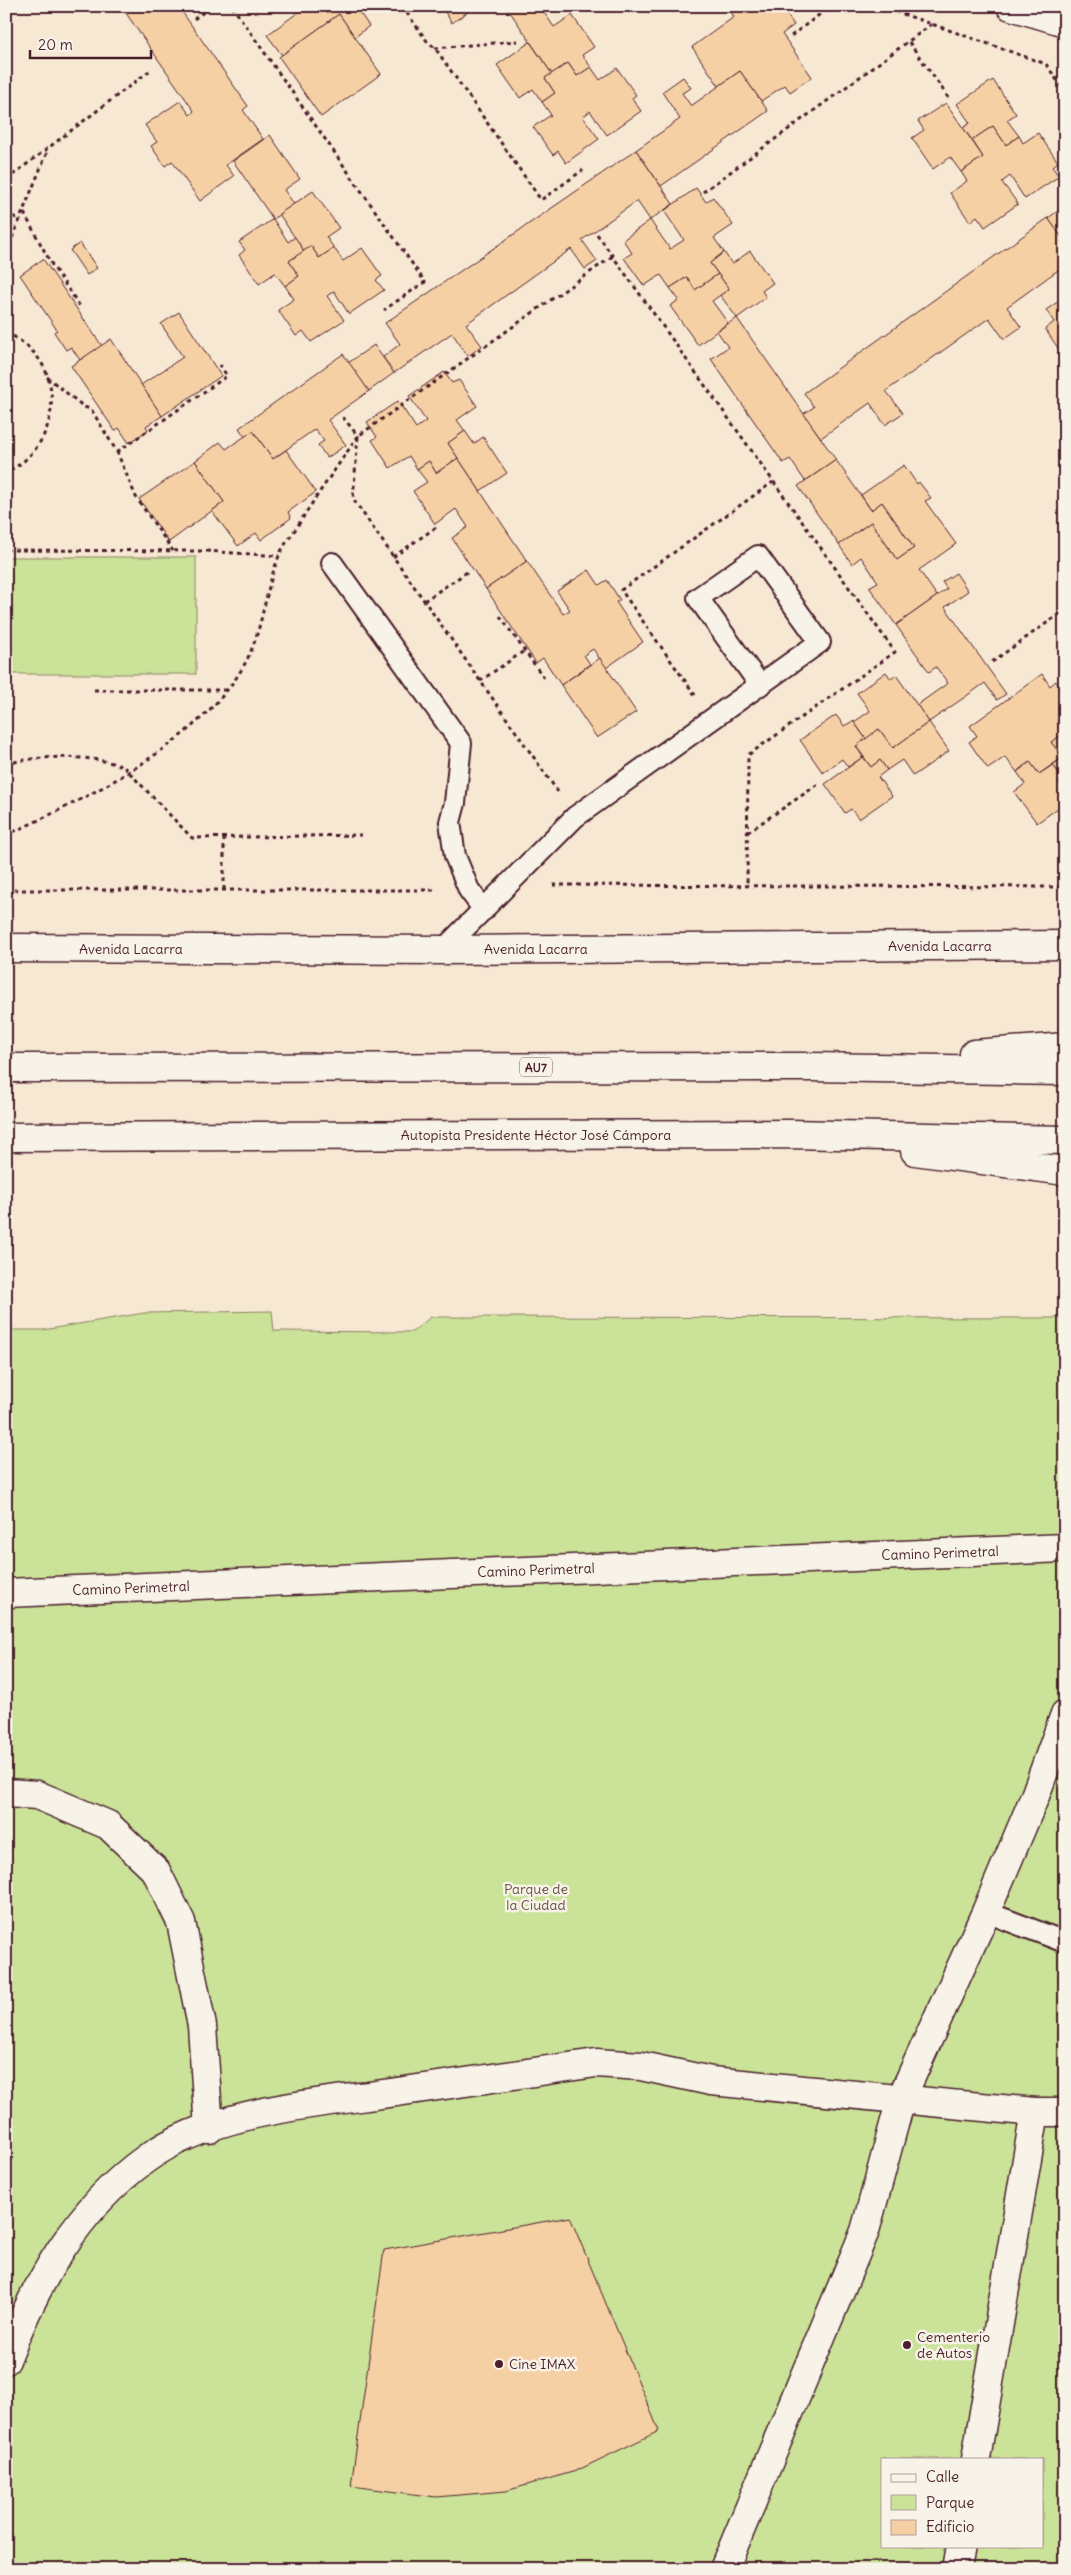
<svg xmlns="http://www.w3.org/2000/svg" width="1071" height="2575" font-family="Delius,sans-serif">
  <style>
    .green { fill: #cbe398; stroke: #8a8162; fill-rule: evenodd }
    .building { fill: #f6d0a5; stroke: #4a1f2b }
    .lines { fill: none; stroke-linecap: round; stroke-linejoin: round }
    .lane-casing { stroke: #4a1f2b; stroke-width: 24 }
    .street-casing { stroke: #4a1f2b; stroke-width: 31 }
    .highway-casing { stroke: #4a1f2b; stroke-width: 31 }
    .path { stroke: #4a1f2b; stroke-width: 3; stroke-dasharray: 4 4; stroke-linecap: butt }
    .lane { stroke: #f7f3e8; stroke-width: 20 }
    .street { stroke: #f7f3e8; stroke-width: 28 }
    .highway { stroke: #f7f3e8; stroke-width: 28 }
    .poi-dot { fill: #4a1f2b; stroke: #f7f3e8; stroke-width: 2 }
    .labels { text-anchor: middle; dominant-baseline: central; stroke-width: 5; stroke-linejoin: round; paint-order: stroke }
    .shield { fill: #f7f3e8; stroke: #7e5f64; stroke-width: 1 }
    .shield-label { font-size: 12px; font-weight: bold; fill: #4a1f2b }
    .street-label { font-size: 14px; fill: #4a1f2b; stroke: #f7f3e8 }
    .park-label { font-size: 14px; fill: #6a5046; stroke: #f7f3e8 }
    .poi-label { font-size: 14px; fill: #4a1f2b; stroke: #f7f3e8; text-anchor: start }
  </style>
  <rect width="100%" height="100%" fill="#f7e8d4"/>
  <filter id="ink" filterUnits="userSpaceOnUse"><feTurbulence type="fractalNoise" baseFrequency=".02" numOctaves="2"/><feDisplacementMap in="SourceGraphic" scale="10" xChannelSelector="R" yChannelSelector="G"/><feConvolveMatrix kernelMatrix="1 2 1 2 8 2 1 2 1" color-interpolation-filters="sRGB"/></filter>
  <g filter="url(#ink)">
    <g class="green">
      <rect x="6" y="557" width="190" height="117"/>
      <path d="M 272,1311 L 274,1331 L 412,1332 L 431,1317 L 1065,1318 L 1065,2569 L 6,2569 L 6,1330 L 43,1330 L 144,1313 ZM 882,2459 L 1042,2459 L 1042,2546 L 882,2546 Z"/>
    </g>
    <g class="building">
      <path d="M 121,6 L 178,6 L 248,106 L 243,110 L 263,139 L 226,165 L 234,176 L 200,201 L 172,161 L 165,166 L 151,146 L 157,142 L 145,125 L 180,101 L 190,115 L 194,111 Z"/>
      <path d="M 307,6 L 355,6 L 369,26 L 355,37 L 339,14 L 282,55 L 267,35 Z"/>
      <path d="M 441,6 L 476,6 L 452,23 Z"/>
      <path d="M 506,6 L 544,6 L 541,8 L 554,27 L 572,15 L 594,47 L 582,55 L 591,67 L 577,76 L 568,63 L 552,74 Z"/>
      <path d="M 735,6 L 781,6 L 794,25 L 782,34 L 812,77 L 790,92 L 785,85 L 761,101 L 740,71 L 719,86 L 692,47 L 734,17 L 730,10 Z"/>
      <path d="M 339,14 L 381,74 L 321,117 L 279,57 Z"/>
      <path d="M 530,42 L 552,74 L 545,78 L 555,93 L 542,102 L 533,89 L 520,98 L 497,65 Z"/>
      <path d="M 568,63 L 577,76 L 591,67 L 600,80 L 617,68 L 636,95 L 632,98 L 641,111 L 607,135 L 590,111 L 583,117 L 599,139 L 566,163 L 558,151 L 553,155 L 533,127 L 551,115 L 542,102 L 555,93 L 545,78 Z"/>
      <path d="M 740,71 L 768,111 L 661,186 L 636,150 L 680,119 L 662,92 L 683,77 L 691,88 L 682,93 L 691,106 Z"/>
      <path d="M 993,80 L 1016,114 L 1007,120 L 1019,136 L 1006,145 L 993,126 L 972,140 L 963,128 L 970,123 L 957,104 Z"/>
      <path d="M 946,103 L 983,157 L 961,172 L 950,157 L 933,169 L 912,138 L 924,130 L 918,121 Z"/>
      <path d="M 993,126 L 1006,145 L 1019,136 L 1023,143 L 1038,133 L 1058,162 L 1052,167 L 1059,176 L 1025,199 L 1010,176 L 1002,182 L 1018,204 L 985,227 L 977,216 L 970,222 L 950,193 L 967,181 L 961,172 L 983,157 L 972,140 Z"/>
      <path d="M 270,135 L 300,179 L 284,190 L 294,204 L 273,219 L 233,161 Z"/>
      <path d="M 636,150 L 673,204 L 650,220 L 637,201 L 582,240 L 597,261 L 585,269 L 571,249 L 466,324 L 482,346 L 468,356 L 452,333 L 394,373 L 383,357 L 400,344 L 385,323 Z"/>
      <path d="M 696,188 L 706,202 L 713,197 L 733,225 L 714,238 L 724,252 L 710,263 L 718,274 L 695,290 L 687,277 L 670,288 L 661,275 L 644,286 L 624,258 L 632,253 L 623,240 L 650,220 L 670,249 L 684,240 L 664,211 Z"/>
      <path d="M 313,191 L 339,228 L 326,237 L 334,248 L 319,258 L 311,246 L 304,251 L 279,214 Z"/>
      <path d="M 1065,206 L 1065,242 L 1048,218 Z"/>
      <path d="M 1048,218 L 1065,242 L 1065,265 L 1007,307 L 1021,327 L 1004,339 L 989,318 L 886,391 L 903,413 L 885,425 L 870,403 L 821,438 L 803,414 L 814,407 L 804,393 Z"/>
      <path d="M 273,219 L 288,242 L 295,237 L 304,251 L 289,261 L 299,276 L 285,286 L 275,273 L 259,284 L 239,255 L 245,250 L 239,242 Z"/>
      <path d="M 80,243 L 97,268 L 87,275 L 70,250 Z"/>
      <path d="M 311,246 L 319,258 L 334,248 L 343,261 L 362,248 L 382,276 L 376,280 L 384,290 L 349,314 L 334,291 L 327,296 L 344,320 L 311,342 L 303,331 L 296,336 L 278,310 L 294,299 L 285,286 L 299,276 L 289,261 Z"/>
      <path d="M 750,251 L 773,283 L 762,291 L 766,297 L 737,318 L 720,295 L 729,289 L 710,263 L 724,252 L 732,264 Z"/>
      <path d="M 43,259 L 102,346 L 80,360 L 71,347 L 66,350 L 54,332 L 57,330 L 20,275 Z"/>
      <path d="M 718,274 L 729,289 L 712,301 L 728,323 L 698,345 L 670,306 L 679,300 L 670,288 L 687,277 L 695,290 Z"/>
      <path d="M 1065,297 L 1065,358 L 1045,329 L 1054,322 L 1046,310 Z"/>
      <path d="M 179,312 L 221,376 L 162,416 L 141,385 L 183,357 L 161,324 Z"/>
      <path d="M 737,318 L 836,460 L 805,481 L 790,459 L 783,463 L 711,359 L 728,347 L 717,331 Z"/>
      <path d="M 111,339 L 162,416 L 146,426 L 148,430 L 129,443 L 119,428 L 115,431 L 71,366 Z"/>
      <path d="M 374,345 L 394,373 L 369,391 L 348,363 Z"/>
      <path d="M 343,354 L 369,391 L 328,420 L 346,445 L 327,458 L 318,445 L 324,441 L 315,429 L 273,459 L 253,431 L 245,437 L 239,428 Z"/>
      <path d="M 444,372 L 452,383 L 459,380 L 477,406 L 457,420 L 465,431 L 448,443 L 458,458 L 436,473 L 429,461 L 417,469 L 409,456 L 390,468 L 372,440 L 377,437 L 367,422 L 398,401 L 416,428 L 426,421 L 409,396 Z"/>
      <path d="M 253,431 L 273,459 L 286,450 L 316,492 L 288,512 L 291,518 L 261,540 L 256,533 L 238,546 L 212,511 L 224,502 L 195,461 L 220,442 L 226,449 Z"/>
      <path d="M 465,431 L 474,444 L 483,437 L 507,473 L 480,491 L 448,443 Z"/>
      <path d="M 458,458 L 527,561 L 486,589 L 452,538 L 468,527 L 456,509 L 435,524 L 413,491 L 427,482 L 417,469 L 429,461 L 436,473 Z"/>
      <path d="M 836,460 L 871,510 L 882,502 L 914,548 L 897,560 L 871,522 L 839,545 L 798,486 Z"/>
      <path d="M 195,461 L 224,502 L 169,542 L 139,499 Z"/>
      <path d="M 904,465 L 917,484 L 919,482 L 931,498 L 925,501 L 956,544 L 919,570 L 937,596 L 896,625 L 869,587 L 878,582 L 861,557 L 852,564 L 839,545 L 871,522 L 897,560 L 914,548 L 882,502 L 871,510 L 861,495 Z"/>
      <path d="M 527,561 L 563,614 L 570,610 L 557,591 L 589,570 L 599,585 L 607,580 L 620,600 L 616,602 L 643,642 L 606,668 L 593,649 L 584,655 L 590,664 L 561,685 L 543,658 L 536,663 L 486,589 Z"/>
      <path d="M 956,573 L 968,591 L 945,607 L 1006,694 L 997,700 L 985,683 L 929,722 L 917,705 L 948,683 L 936,667 L 929,672 L 896,625 L 947,589 L 942,582 Z"/>
      <path d="M 600,658 L 636,712 L 597,738 L 561,685 Z"/>
      <path d="M 886,672 L 891,679 L 896,675 L 929,722 L 893,748 L 879,729 L 866,739 L 854,722 L 870,711 L 857,693 Z"/>
      <path d="M 1042,674 L 1050,686 L 1056,681 L 1065,694 L 1065,716 L 1057,722 L 1065,733 L 1051,742 L 1063,757 L 1039,774 L 1030,762 L 1017,772 L 1005,757 L 988,769 L 969,742 L 977,736 L 970,726 Z"/>
      <path d="M 836,715 L 844,726 L 853,721 L 866,739 L 856,746 L 863,757 L 848,767 L 842,759 L 823,773 L 800,740 Z"/>
      <path d="M 929,722 L 949,751 L 913,776 L 902,760 L 887,770 L 880,760 L 871,767 L 856,746 L 879,729 L 893,748 Z"/>
      <path d="M 1065,733 L 1065,781 L 1053,765 L 1063,757 L 1051,742 Z"/>
      <path d="M 863,757 L 871,767 L 880,760 L 887,770 L 878,777 L 892,796 L 859,819 L 851,809 L 845,813 L 825,784 Z"/>
      <path d="M 1030,762 L 1039,774 L 1053,765 L 1063,779 L 1058,782 L 1065,791 L 1065,803 L 1037,823 L 1014,792 L 1025,784 L 1017,772 Z"/>
      <path d="M 570,2217 L 659,2431 L 576,2471 L 506,2491 L 436,2497 L 351,2486 L 384,2250 Z"/>
    </g>
    <g class="lines">
      <defs>
        <g id="lane">
          <path d="M 332,563 L 461,743 L 455,803 L 450,822 L 455,856 L 469,890 L 484,910"/>
          <path d="M 443,950 L 575,817 L 820,642 L 758,556 L 698,598 L 760,685"/>
          <path d="M 986,1912 L 1065,1942"/>
        </g>
        <g id="street">
          <path d="M 1011,6 L 1065,22"/>
          <path d="M 6,948 L 443,950 L 1065,945"/>
          <path d="M 6,1593 L 1065,1548"/>
          <path d="M 6,1793 L 37,1795 L 108,1825 L 156,1871 L 181,1922 L 202,2026 L 209,2129"/>
          <path d="M 6,2360 C 36,2282 77,2208 147,2158 C 213,2111 312,2104 390,2093 C 458,2083 527,2073 596,2063 L 641,2066 L 711,2081 L 1035,2112 L 1065,2112"/>
          <path d="M 976,2459 L 1035,2112"/>
          <path d="M 724,2569 L 865,2231 L 901,2099 L 986,1912 L 1035,1796 L 1065,1714"/>
          <path d="M 957,2569 L 961,2546"/>
        </g>
        <g id="highway">
          <path d="M 974,1054 L 1065,1047"/>
          <path d="M 6,1068 L 810,1067 L 1065,1071"/>
          <path d="M 6,1137 L 790,1134 L 1065,1140"/>
          <path d="M 915,1151 L 1065,1171"/>
        </g>
      </defs>
      <use href="#lane" class="lane-casing"/>
      <use href="#street" class="street-casing"/>
      <use href="#highway" class="highway-casing"/>
      <g class="path">
        <path d="M 232,6 L 425,282 L 384,310"/>
        <path d="M 402,6 L 427,41 L 435,48 L 541,200 L 583,170"/>
        <path d="M 880,6 L 1046,64 L 1065,92"/>
        <path d="M 194,19 L 212,6"/>
        <path d="M 791,36 L 831,6"/>
        <path d="M 909,42 L 950,100"/>
        <path d="M 435,48 L 518,41"/>
        <path d="M 6,180 L 152,69"/>
        <path d="M 703,192 L 932,24"/>
        <path d="M 6,212 L 21,221"/>
        <path d="M 24,213 L 52,265 L 81,308"/>
        <path d="M 597,234 L 895,652 L 748,755 L 747,886"/>
        <path d="M 6,253 L 48,150"/>
        <path d="M 6,332 C 20,340 32,348 41,362 C 64,400 48,454 6,472"/>
        <path d="M 47,377 L 84,407 L 91,409 L 117,452 L 136,497 L 173,551"/>
        <path d="M 117,452 L 227,376 L 220,365"/>
        <path d="M 6,550 L 205,551 L 279,556"/>
        <path d="M 393,557 L 438,526"/>
        <path d="M 424,601 L 470,570"/>
        <path d="M 500,616 L 546,681"/>
        <path d="M 992,662 L 1065,610"/>
        <path d="M 480,681 L 524,651"/>
        <path d="M 94,690 L 226,690"/>
        <path d="M 695,695 L 621,590 L 773,482"/>
        <path d="M 6,764 C 38,755 93,754 124,767 L 192,838 L 361,835"/>
        <path d="M 558,792 L 353,499 L 358,436 L 613,256"/>
        <path d="M 748,832 L 817,785"/>
        <path d="M 6,835 C 85,800 199,743 243,667 C 263,633 264,592 279,556 C 283,546 291,536 297,527 C 316,496 337,467 358,436 L 342,416"/>
        <path d="M 553,885 L 1065,887"/>
        <path d="M 6,890 L 434,890"/>
        <path d="M 224,890 L 224,838"/>
      </g>
      <use href="#lane" class="lane"/>
      <use href="#street" class="street"/>
      <use href="#highway" class="highway"/>
    </g>
  </g>
  <g class="poi-dot">
    <circle cx="907" cy="2345" r="5"/>
    <circle cx="499" cy="2364" r="5"/>
  </g>
  <g class="labels">
    <rect class="shield" x="520" y="1057.5" width="32" height="19" rx="4"/>
    <g class="shield-label">
      <text x="536" y="1067">AU7</text>
    </g>
    <g class="street-label">
      <text x="940" y="946">Avenida Lacarra</text>
      <text x="131" y="949">Avenida Lacarra</text>
      <text x="536" y="949">Avenida Lacarra</text>
      <text x="536" y="1135">Autopista Presidente Héctor José Cámpora</text>
      <text transform="translate(940 1553) rotate(-2)">Camino Perimetral</text>
      <text transform="translate(536 1570) rotate(-2)">Camino Perimetral</text>
      <text transform="translate(131 1588) rotate(-2)">Camino Perimetral</text>
    </g>
    <g class="park-label">
      <text x="536" y="1889">Parque de<tspan x="536" dy="16">la Ciudad</tspan></text>
    </g>
    <g class="poi-label">
      <text x="917" y="2337">Cementerio<tspan x="917" dy="16">de Autos</tspan></text>
      <text x="509" y="2364">Cine IMAX</text>
    </g>
  </g>
  <rect width="1071" height="2575" fill="none" stroke="#f7f3e8" stroke-width="25"/>
  <rect x="12" y="12" width="1046" height="2550" fill="none" stroke="#4a1f2b" stroke-width="2" filter="url(#ink)"/>
  <rect x="881" y="2458" width="162" height="90" fill="#f7f3e8" stroke="#b29e9c"/>
  <rect x="891" y="2474" width="25" height="8" fill="#f7f3e8" stroke="#b29e9c"/>
  <text x="926" y="2482" font-size="15" fill="#4a1f2b">Calle</text>
  <rect x="891" y="2495" width="25" height="15" fill="#cbe398" stroke="#b29e9c"/>
  <text x="926" y="2508" font-size="15" fill="#4a1f2b">Parque</text>
  <rect x="891" y="2520" width="25" height="15" fill="#f6d0a5" stroke="#b29e9c"/>
  <text x="926" y="2532" font-size="15" fill="#4a1f2b">Edificio</text>
  <path d="M30 50v8h121v-8" fill="none" stroke="#4a1f2b" stroke-width="2.5"/>
  <text x="38" y="50" font-size="15" fill="#4a1f2b" stroke="#f7f3e8" stroke-width="4" paint-order="stroke">20 m</text>
</svg>
